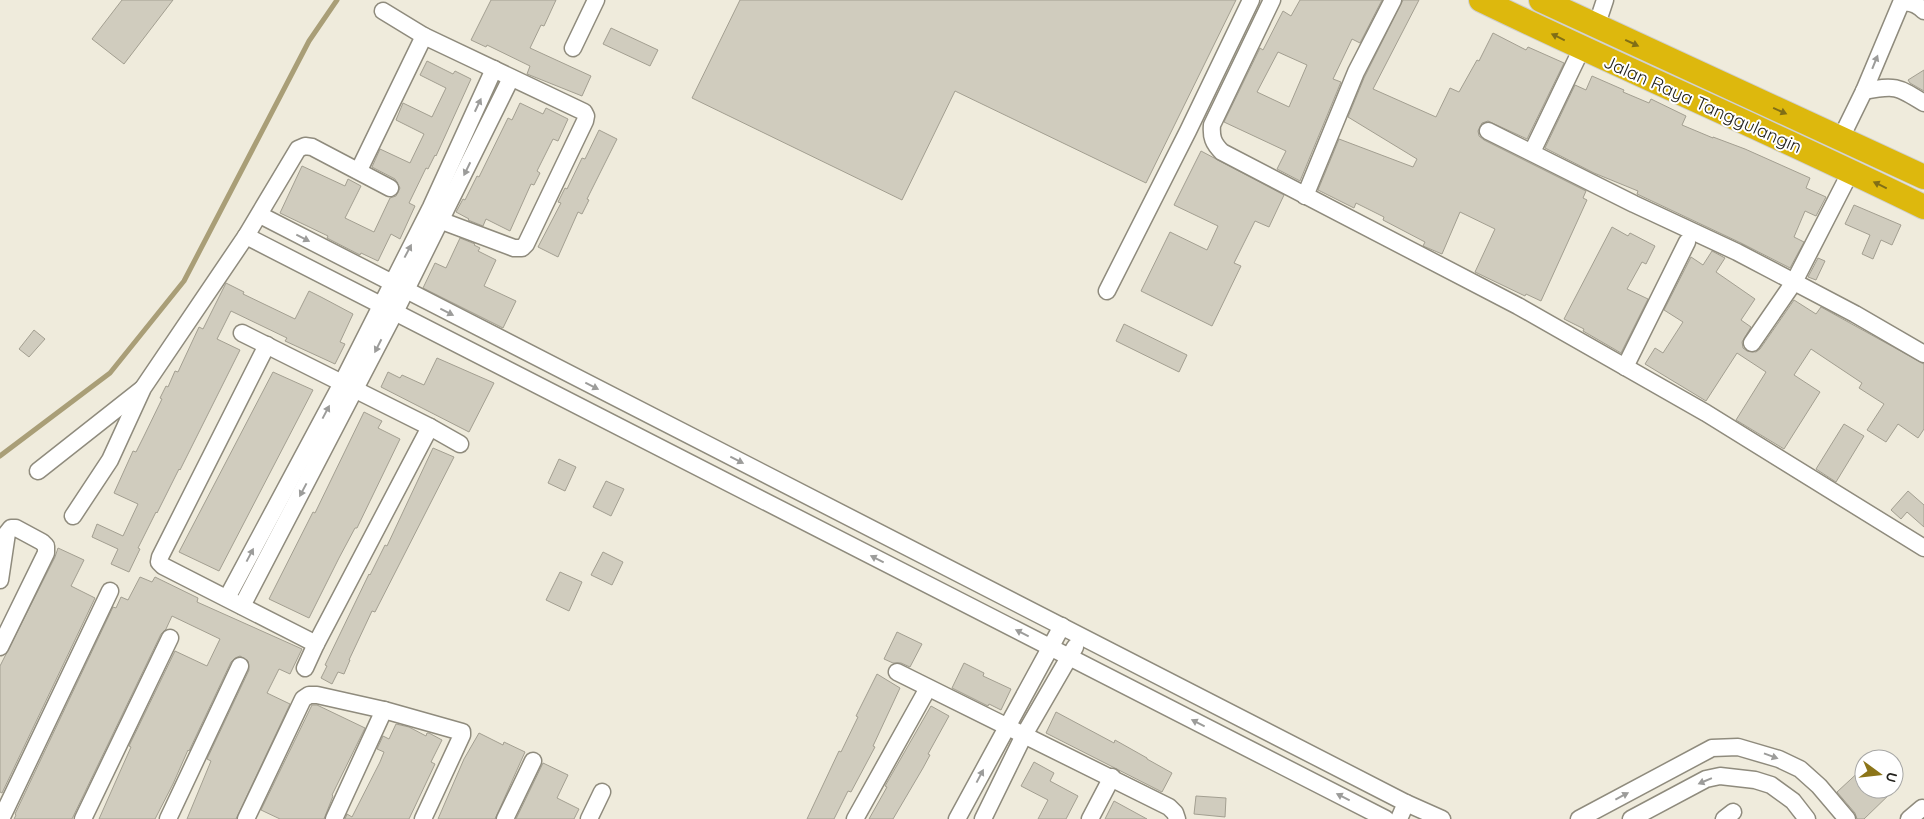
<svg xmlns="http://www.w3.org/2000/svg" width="1924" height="819" font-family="Quicksand,sans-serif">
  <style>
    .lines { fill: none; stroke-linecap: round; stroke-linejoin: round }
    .stream { stroke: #a99e77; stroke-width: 5 }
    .building { fill: #d0ccbe; stroke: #a39f91; fill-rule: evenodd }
    .minor-casing { stroke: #8f8b7d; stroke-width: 19 }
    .highway-casing { stroke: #cfcfce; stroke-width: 26 }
    .minor { stroke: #fff; stroke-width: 16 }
    .highway { stroke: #ddb80d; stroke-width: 24 }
    .oneway { fill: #806e16 }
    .oneway2 { fill: #9c9c9a }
    .labels { text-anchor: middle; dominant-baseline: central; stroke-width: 4; stroke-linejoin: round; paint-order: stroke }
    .street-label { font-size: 18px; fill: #24231e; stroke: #fff }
  </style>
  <rect width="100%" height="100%" fill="#efebdc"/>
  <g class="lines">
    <path class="stream" d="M 0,456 L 110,373 L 184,281 L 309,41 L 337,0"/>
  </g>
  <g class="building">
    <path d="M 122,0 L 173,0 L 124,64 L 92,39 Z"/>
    <path d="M 491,0 L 556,0 L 544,26 L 541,25 L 530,48 L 591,76 L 582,96 L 527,74 L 530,66 L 487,45 L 486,47 L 471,40 Z"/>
    <path d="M 740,0 L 1236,0 L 1146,183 L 955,91 L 902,200 L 692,98 Z"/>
    <path d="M 1300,0 L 1382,0 L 1360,43 L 1352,39 L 1333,79 L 1341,82 L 1300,181 L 1277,169 L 1286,151 L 1224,122 L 1260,48 L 1263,50 L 1283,11 L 1291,16 ZM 1278,52 L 1307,65 L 1289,107 L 1257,92 Z"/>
    <path d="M 1403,0 L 1419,0 L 1373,89 L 1436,117 L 1450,88 L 1459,92 L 1477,60 L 1479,61 L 1493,33 L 1526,50 L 1528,47 L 1564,63 L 1527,139 L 1488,121 L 1482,123 L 1478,131 L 1479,136 L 1484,140 L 1586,191 L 1583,198 L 1587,200 L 1541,301 L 1526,294 L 1525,296 L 1475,272 L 1495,229 L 1460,212 L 1442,254 L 1423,246 L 1425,242 L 1383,220 L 1384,217 L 1356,203 L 1354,208 L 1318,190 L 1339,139 L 1413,167 L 1417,159 L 1348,117 L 1364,78 Z"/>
    <path d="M 611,28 L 658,50 L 650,66 L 603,44 Z"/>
    <path d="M 427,61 L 453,74 L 455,71 L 471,79 L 436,156 L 435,155 L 428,169 L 426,168 L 409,203 L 415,206 L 400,239 L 391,234 L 378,261 L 361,253 L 360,255 L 327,238 L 328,236 L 280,213 L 302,166 L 345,186 L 348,179 L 361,186 L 345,218 L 374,232 L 390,198 L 396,196 L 400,188 L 395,179 L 372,167 L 380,149 L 410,163 L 424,134 L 396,120 L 403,103 L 432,117 L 446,88 L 420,75 Z"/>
    <path d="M 1924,70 L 1924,91 L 1910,83 L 1908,80 Z"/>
    <path d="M 1592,76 L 1624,90 L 1623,92 L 1649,103 L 1651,99 L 1686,116 L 1682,125 L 1713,138 L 1713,137 L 1745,149 L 1810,178 L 1806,188 L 1826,197 L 1816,216 L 1805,211 L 1794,237 L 1804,242 L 1790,268 L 1741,243 L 1637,194 L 1638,191 L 1594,173 L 1545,148 L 1575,85 L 1586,90 Z"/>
    <path d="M 520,103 L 543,114 L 546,108 L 568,119 L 558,141 L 553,139 L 537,171 L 540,173 L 534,185 L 531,184 L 510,231 L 486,219 L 483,226 L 468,220 L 469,219 L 456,212 L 463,199 L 465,200 L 477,176 L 479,177 L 508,118 L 512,120 Z"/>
    <path d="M 599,130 L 617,139 L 587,199 L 589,200 L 582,214 L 578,212 L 558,257 L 538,247 L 561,203 L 558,202 L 565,188 L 567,189 L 582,158 L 585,159 Z"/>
    <path d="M 1201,151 L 1284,195 L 1269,227 L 1255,221 L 1234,263 L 1241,266 L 1212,326 L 1141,291 L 1170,232 L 1207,250 L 1218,226 L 1174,205 Z"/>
    <path d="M 1854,205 L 1901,225 L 1892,245 L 1881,240 L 1873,259 L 1862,254 L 1870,235 L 1845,224 Z"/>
    <path d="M 1612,227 L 1628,236 L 1630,233 L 1655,246 L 1646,264 L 1642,262 L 1627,289 L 1648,299 L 1621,353 L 1583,331 L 1584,329 L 1564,319 Z"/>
    <path d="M 460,238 L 475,244 L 474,245 L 480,248 L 478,251 L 496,260 L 484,286 L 516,301 L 503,328 L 423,288 L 435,263 L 446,268 Z"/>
    <path d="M 1712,251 L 1725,258 L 1716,272 L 1755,299 L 1741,320 L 1751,327 L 1742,342 L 1743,348 L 1747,351 L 1756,352 L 1760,349 L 1794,300 L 1816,314 L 1821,307 L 1924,364 L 1924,429 L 1918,438 L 1898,424 L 1886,442 L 1867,430 L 1884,404 L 1859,388 L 1862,383 L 1811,349 L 1794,375 L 1820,392 L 1784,449 L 1736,420 L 1766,372 L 1737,353 L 1706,401 L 1645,364 L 1655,348 L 1663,353 L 1683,322 L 1664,310 L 1691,257 L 1703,265 Z"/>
    <path d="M 1818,258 L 1825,261 L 1816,280 L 1808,277 Z"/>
    <path d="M 226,283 L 244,292 L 243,294 L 295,319 L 309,291 L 321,297 L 353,314 L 340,342 L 345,344 L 335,364 L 285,341 L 287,338 L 231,311 L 217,339 L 240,350 L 180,470 L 179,469 L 157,513 L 156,512 L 138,548 L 140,549 L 129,572 L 111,564 L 118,549 L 92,537 L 97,524 L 123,536 L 138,504 L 114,493 L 133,451 L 136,452 L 144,436 L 162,399 L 160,398 L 166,386 L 168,387 L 175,371 L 178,372 L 199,327 L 203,329 Z"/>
    <path d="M 1124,324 L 1187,355 L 1179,372 L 1116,341 Z"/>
    <path d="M 34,330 L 45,339 L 29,357 L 19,349 Z"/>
    <path d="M 437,358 L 494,383 L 469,432 L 381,387 L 388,372 L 400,378 L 402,375 L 424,385 Z"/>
    <path d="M 273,372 L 313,390 L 219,571 L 179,552 Z"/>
    <path d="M 364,412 L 382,421 L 378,428 L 400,439 L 357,528 L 355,528 L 339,558 L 309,618 L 269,599 L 313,512 L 315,513 Z"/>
    <path d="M 1844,424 L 1864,436 L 1836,482 L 1816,469 Z"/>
    <path d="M 433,448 L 454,457 L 375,612 L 372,611 L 349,660 L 350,660 L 344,674 L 338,672 L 332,684 L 321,678 L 327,666 L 325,665 L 369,574 L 370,575 L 385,545 L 387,546 Z"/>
    <path d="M 559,459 L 576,467 L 565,491 L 548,483 Z"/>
    <path d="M 606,481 L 624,489 L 611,516 L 593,507 Z"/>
    <path d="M 1908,491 L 1924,505 L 1924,527 L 1907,512 L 1901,519 L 1891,510 Z"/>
    <path d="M 58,548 L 84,560 L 71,586 L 95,598 L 2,793 L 0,792 L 0,666 L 55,557 Z"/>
    <path d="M 603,552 L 623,562 L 612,585 L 591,575 Z"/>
    <path d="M 560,572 L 582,582 L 569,611 L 546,600 Z"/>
    <path d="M 140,577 L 152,582 L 155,577 L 198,598 L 197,602 L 302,649 L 290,674 L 279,669 L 267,693 L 290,704 L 236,819 L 187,819 L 211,761 L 207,759 L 249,670 L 248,661 L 240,656 L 235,658 L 231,662 L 189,751 L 188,750 L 173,784 L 155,819 L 99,819 L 131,747 L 129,746 L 175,651 L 207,666 L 220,639 L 172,616 L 166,629 L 161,634 L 72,819 L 14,819 L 16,815 L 15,814 L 113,607 L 116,608 L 121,597 L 128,600 Z"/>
    <path d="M 897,632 L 922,644 L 910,667 L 901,663 L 893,663 L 884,659 Z"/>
    <path d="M 964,663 L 984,673 L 983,676 L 1011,689 L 1001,710 L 989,704 L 988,706 L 952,688 Z"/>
    <path d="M 877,674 L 900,688 L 873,746 L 875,747 L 851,792 L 848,791 L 834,819 L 807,819 L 839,751 L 841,752 L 858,717 L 856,716 Z"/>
    <path d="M 312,705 L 317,705 L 365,728 L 332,795 L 333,796 L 324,819 L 280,819 L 261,810 Z"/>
    <path d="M 931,706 L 949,716 L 928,754 L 930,755 L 923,768 L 893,819 L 869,819 L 887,787 L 885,786 Z"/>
    <path d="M 1056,712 L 1114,743 L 1115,740 L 1147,758 L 1147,759 L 1172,773 L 1162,792 L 1046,733 Z"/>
    <path d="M 396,724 L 409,727 L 426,736 L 427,733 L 429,733 L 442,740 L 431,762 L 435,764 L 409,819 L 345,819 L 347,814 L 352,817 L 380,762 L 384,752 L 377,749 L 383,736 L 389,739 Z"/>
    <path d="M 479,733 L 503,745 L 504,742 L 525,752 L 495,819 L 438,819 L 464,759 Z"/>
    <path d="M 1034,762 L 1054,773 L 1050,781 L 1078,796 L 1066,819 L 1038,819 L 1048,800 L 1021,786 Z"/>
    <path d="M 543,763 L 568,775 L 557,798 L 579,809 L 574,819 L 516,819 Z"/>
    <path d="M 1864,767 L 1864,789 L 1895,789 L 1864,819 L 1857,819 L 1855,813 L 1837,792 Z"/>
    <path d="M 1196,796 L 1226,798 L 1225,817 L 1194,814 Z"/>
    <path d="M 1114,801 L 1147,819 L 1105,819 Z"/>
  </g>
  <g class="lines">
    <defs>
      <g id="minor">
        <path d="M 1272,0 L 1212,125 C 1211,137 1213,143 1222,152 L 1518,306 L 1706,413 L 1924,548"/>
        <path d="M 383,11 L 424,36 L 584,112 L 586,116 L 585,121 L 526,244 L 522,248 L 514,248 L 442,221"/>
        <path d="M 1596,27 L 1605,0"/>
        <path d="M 573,48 L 596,0"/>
        <path d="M 1864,91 C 1895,85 1897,86 1924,103"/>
        <path d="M 1488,131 L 1634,204 L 1737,252 L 1855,314 L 1924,354"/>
        <path d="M 1841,138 L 1864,91 L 1901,3 C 1910,1 1917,4 1924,11"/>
        <path d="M 1532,152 L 1582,48"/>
        <path d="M 359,170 L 424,36"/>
        <path d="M 1305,196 L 1356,72 L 1393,0"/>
        <path d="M 260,215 L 1406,803 L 1442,819"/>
        <path d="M 246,236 L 1386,819"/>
        <path d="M 1107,291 L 1188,131 L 1251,0"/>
        <path d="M 242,333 L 430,427 L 460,444"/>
        <path d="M 1752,343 L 1794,282 L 1851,171"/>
        <path d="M 267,345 L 160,557 L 159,562 L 163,566 L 316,644"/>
        <path d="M 1625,367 L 1687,242"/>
        <path d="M 38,471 L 142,389"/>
        <path d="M 73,516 L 110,460 L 143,388 L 246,236 L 298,149 L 305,146 L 312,147 L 390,188"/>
        <path d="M 0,580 L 7,533 L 11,528 L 16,528 L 42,542 L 46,546 L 46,553 L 0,647"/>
        <path d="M 227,598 L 342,383 L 431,207 L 494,69"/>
        <path d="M 242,606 L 395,312 L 511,78"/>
        <path d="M 305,668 L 316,644 L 430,427"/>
        <path d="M 897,672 L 1169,807 L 1175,813 L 1177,819"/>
        <path d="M 1,819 L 110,591"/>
        <path d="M 83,819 L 170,638"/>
        <path d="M 168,819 L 240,666"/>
        <path d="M 246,819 L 303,699 L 309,695 L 317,695 L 384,710 L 462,732 L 462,735 L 423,819"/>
        <path d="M 334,819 L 384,710"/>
        <path d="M 505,819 L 533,761"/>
        <path d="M 589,819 L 602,792"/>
        <path d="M 855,819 L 928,688"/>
        <path d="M 957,819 L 1062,626"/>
        <path d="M 983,819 L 1024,735 L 1075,647"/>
        <path d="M 1090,819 L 1112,777"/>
        <path d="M 1399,819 L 1406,803"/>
        <path d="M 1579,819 L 1712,748 L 1738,747 L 1779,759 L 1800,769 L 1819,786 L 1847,819"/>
        <path d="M 1631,819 L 1706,779 L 1720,776 L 1755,780 L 1771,785 L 1793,801 L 1807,819"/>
        <path d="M 1724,819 L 1733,812"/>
        <path d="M 1909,819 L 1922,808"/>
      </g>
      <g id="highway">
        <path d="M 1481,0 C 1628,71 1778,135 1924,207"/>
        <path d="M 1541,0 L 1924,177"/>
      </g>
    </defs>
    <use href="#minor" class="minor-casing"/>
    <use href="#highway" class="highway-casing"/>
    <use href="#minor" class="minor"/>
    <use href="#highway" class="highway"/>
  </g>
  <defs><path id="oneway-solid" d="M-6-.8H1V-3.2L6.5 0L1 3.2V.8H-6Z" transform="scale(1.25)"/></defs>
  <g class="oneway">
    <use href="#oneway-solid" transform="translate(1558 37) rotate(-154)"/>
    <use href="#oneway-solid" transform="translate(1632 43) rotate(25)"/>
    <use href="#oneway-solid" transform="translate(1780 111) rotate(24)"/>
    <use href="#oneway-solid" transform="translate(1880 185) rotate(-154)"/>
  </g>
  <g class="oneway2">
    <use href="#oneway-solid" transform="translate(1875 62) rotate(-68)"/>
    <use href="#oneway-solid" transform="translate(478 105) rotate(-65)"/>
    <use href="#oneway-solid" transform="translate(467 169) rotate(116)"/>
    <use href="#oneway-solid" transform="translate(303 238) rotate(27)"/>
    <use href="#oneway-solid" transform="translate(408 251) rotate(-62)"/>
    <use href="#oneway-solid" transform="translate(447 312) rotate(27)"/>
    <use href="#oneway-solid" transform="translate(378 346) rotate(117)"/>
    <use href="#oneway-solid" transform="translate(592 386) rotate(27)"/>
    <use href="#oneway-solid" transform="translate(326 412) rotate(-62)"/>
    <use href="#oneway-solid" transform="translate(737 460) rotate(27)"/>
    <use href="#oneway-solid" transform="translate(303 490) rotate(118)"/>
    <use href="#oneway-solid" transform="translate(250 555) rotate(-62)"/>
    <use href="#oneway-solid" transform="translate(877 559) rotate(-153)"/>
    <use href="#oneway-solid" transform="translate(1022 633) rotate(-153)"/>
    <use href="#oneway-solid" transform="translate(1198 723) rotate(-153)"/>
    <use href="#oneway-solid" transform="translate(1771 756) rotate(20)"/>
    <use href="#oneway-solid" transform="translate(980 776) rotate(-62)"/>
    <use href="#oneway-solid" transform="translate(1705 781) rotate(157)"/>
    <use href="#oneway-solid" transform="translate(1622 796) rotate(-28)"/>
    <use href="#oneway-solid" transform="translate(1343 797) rotate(-153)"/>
  </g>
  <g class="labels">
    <g class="street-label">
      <text transform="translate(1703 104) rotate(24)">Jalan Raya Tanggulangin</text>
    </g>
  </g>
  <g transform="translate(1879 774) rotate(105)"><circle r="24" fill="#ffffff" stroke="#a7a7a5"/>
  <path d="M0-4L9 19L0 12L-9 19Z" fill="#8c7519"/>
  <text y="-8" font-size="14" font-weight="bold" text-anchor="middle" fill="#24231e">U</text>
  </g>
</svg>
